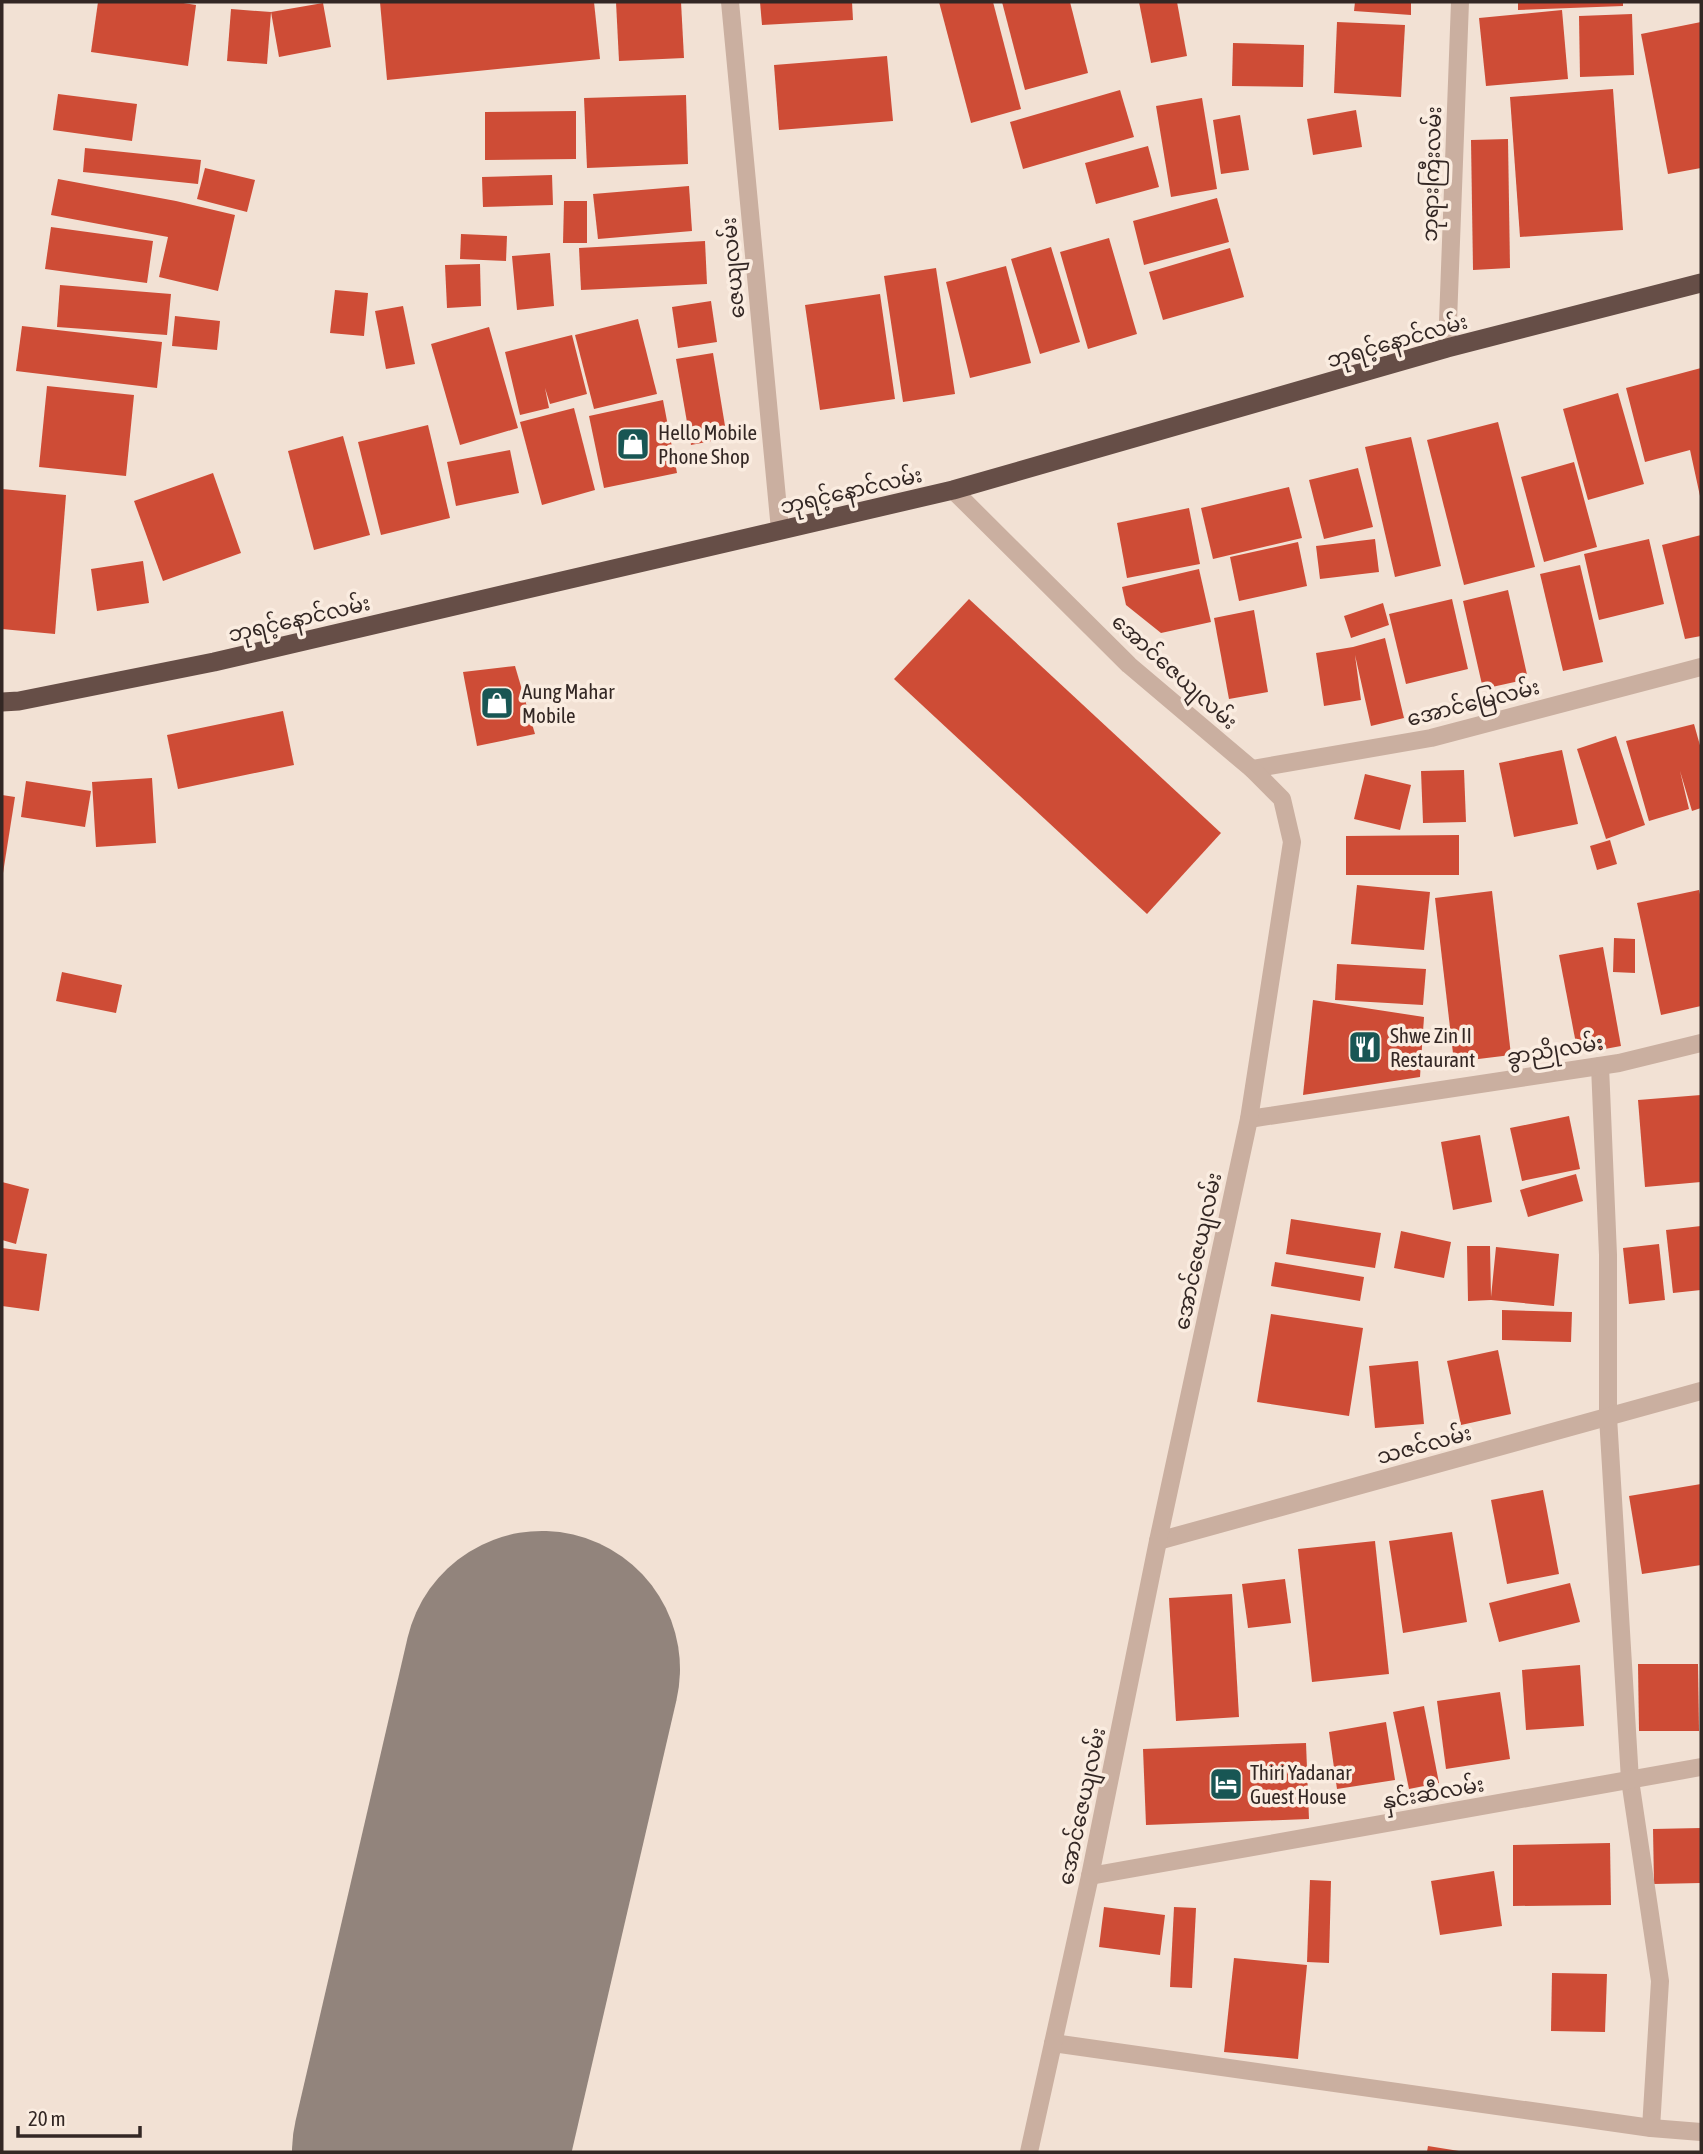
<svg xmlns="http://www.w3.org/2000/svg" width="1703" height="2154" font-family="'Asap Condensed','Noto Sans Myanmar',sans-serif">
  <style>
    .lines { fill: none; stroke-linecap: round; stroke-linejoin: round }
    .runway { stroke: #92847c; stroke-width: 276 }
    .building { fill: #ce4c36 }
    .minor { stroke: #caafa0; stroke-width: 18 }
    .tertiary { stroke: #caafa0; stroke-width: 18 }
    .trunk { stroke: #664e47; stroke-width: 19 }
    .labels { text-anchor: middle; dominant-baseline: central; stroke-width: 7; stroke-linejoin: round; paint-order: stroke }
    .street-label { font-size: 21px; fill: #332724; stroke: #faece0 }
    .poi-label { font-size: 21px; fill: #332724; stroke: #faece0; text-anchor: start }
  </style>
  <rect width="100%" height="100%" fill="#f2e1d4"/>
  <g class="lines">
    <path class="runway" d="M 430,2152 L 542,1669"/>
  </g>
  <g class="building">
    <path d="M 98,2 L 177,2 L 196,5 L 188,66 L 91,52 Z"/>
    <path d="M 380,2 L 594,2 L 600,59 L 387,80 Z"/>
    <path d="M 616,2 L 681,2 L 684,58 L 619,61 Z"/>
    <path d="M 760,2 L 852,2 L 853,20 L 762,25 Z"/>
    <path d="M 939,2 L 993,2 L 1021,109 L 971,123 Z"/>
    <path d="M 1002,2 L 1070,2 L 1088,73 L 1025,90 Z"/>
    <path d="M 1139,2 L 1177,2 L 1187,56 L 1151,63 Z"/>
    <path d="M 1355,2 L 1411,2 L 1411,15 L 1354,11 Z"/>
    <path d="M 1518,2 L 1623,2 L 1623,6 L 1518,10 Z"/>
    <path d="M 323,3 L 331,47 L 279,57 L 271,12 Z"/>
    <path d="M 231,9 L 271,12 L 267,64 L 227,61 Z"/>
    <path d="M 1562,10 L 1568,79 L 1486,86 L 1479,18 Z"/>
    <path d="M 1632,14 L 1634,75 L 1580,77 L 1579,16 Z"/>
    <path d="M 1337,22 L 1405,25 L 1401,97 L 1334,93 Z"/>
    <path d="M 1701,22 L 1701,168 L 1668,174 L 1641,34 Z"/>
    <path d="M 1233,43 L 1304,45 L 1303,87 L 1232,86 Z"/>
    <path d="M 887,56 L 893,121 L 779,130 L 774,65 Z"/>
    <path d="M 1613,89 L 1623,230 L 1520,237 L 1510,97 Z"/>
    <path d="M 1120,90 L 1134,137 L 1023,169 L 1010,122 Z"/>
    <path d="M 58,94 L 137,104 L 132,141 L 53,130 Z"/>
    <path d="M 686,95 L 688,164 L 587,168 L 584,98 Z"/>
    <path d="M 1202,98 L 1217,189 L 1171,197 L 1156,106 Z"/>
    <path d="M 1356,110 L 1362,147 L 1313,155 L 1307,119 Z"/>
    <path d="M 576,111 L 576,159 L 485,160 L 485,112 Z"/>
    <path d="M 1240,115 L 1249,170 L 1221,174 L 1213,120 Z"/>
    <path d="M 1508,139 L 1510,268 L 1473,270 L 1471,140 Z"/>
    <path d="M 1148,146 L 1159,187 L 1096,204 L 1085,163 Z"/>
    <path d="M 85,148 L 201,160 L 198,184 L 83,172 Z"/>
    <path d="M 205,168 L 255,180 L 247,212 L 197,199 Z"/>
    <path d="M 552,175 L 553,205 L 483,207 L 482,177 Z"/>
    <path d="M 58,179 L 176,201 L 235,215 L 218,291 L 159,277 L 168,237 L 51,215 Z"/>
    <path d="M 689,186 L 692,231 L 598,239 L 593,194 Z"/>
    <path d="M 1217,198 L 1229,242 L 1144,265 L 1133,221 Z"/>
    <path d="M 564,201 L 587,201 L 587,243 L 563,243 Z"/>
    <path d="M 51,227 L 153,241 L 147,283 L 45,269 Z"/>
    <path d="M 461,234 L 507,236 L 506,261 L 460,259 Z"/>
    <path d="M 1109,238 L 1137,334 L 1088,349 L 1060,252 Z"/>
    <path d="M 705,241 L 707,284 L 581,290 L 579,248 Z"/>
    <path d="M 1051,247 L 1080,342 L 1040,354 L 1011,259 Z"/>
    <path d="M 1230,248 L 1244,297 L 1163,320 L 1149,272 Z"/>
    <path d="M 550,253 L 554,306 L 517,310 L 512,256 Z"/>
    <path d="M 480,264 L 481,306 L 447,308 L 445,265 Z"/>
    <path d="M 1006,266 L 1031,363 L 970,378 L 946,282 Z"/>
    <path d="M 936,268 L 955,394 L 903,402 L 884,276 Z"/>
    <path d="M 60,285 L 171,294 L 167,335 L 57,327 Z"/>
    <path d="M 335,290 L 368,293 L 364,336 L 330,333 Z"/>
    <path d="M 880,294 L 895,399 L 820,410 L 805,305 Z"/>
    <path d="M 711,301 L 717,342 L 678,348 L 672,307 Z"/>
    <path d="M 403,306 L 415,364 L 386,369 L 375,311 Z"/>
    <path d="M 175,316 L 220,321 L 217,350 L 172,346 Z"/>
    <path d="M 638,319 L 657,394 L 594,409 L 575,335 Z"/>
    <path d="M 22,326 L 162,342 L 157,388 L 16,371 Z"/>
    <path d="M 489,327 L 518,428 L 460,445 L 431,344 Z"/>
    <path d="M 572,335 L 587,394 L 550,404 L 545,388 L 549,408 L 520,415 L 505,352 Z"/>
    <path d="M 713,353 L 727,438 L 691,445 L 676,359 Z"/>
    <path d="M 1701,368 L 1701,496 L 1700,496 L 1690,450 L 1645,462 L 1626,388 Z"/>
    <path d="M 47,386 L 134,395 L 126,476 L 39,467 Z"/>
    <path d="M 1618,393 L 1644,484 L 1588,500 L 1563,409 Z"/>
    <path d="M 663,400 L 677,473 L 604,488 L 589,416 Z"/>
    <path d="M 574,408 L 595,490 L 542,505 L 520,422 Z"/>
    <path d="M 1498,422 L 1535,567 L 1464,585 L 1427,440 Z"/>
    <path d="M 428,425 L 450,518 L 381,535 L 358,442 Z"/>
    <path d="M 343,436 L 370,535 L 314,550 L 288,451 Z"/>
    <path d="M 1411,437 L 1441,566 L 1395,577 L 1365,447 Z"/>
    <path d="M 510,450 L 519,493 L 456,506 L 447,462 Z"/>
    <path d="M 1574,462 L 1597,547 L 1544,562 L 1521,477 Z"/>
    <path d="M 1358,468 L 1373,527 L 1324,539 L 1309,480 Z"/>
    <path d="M 213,473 L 241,553 L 163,581 L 134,501 Z"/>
    <path d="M 1289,487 L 1302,538 L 1213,559 L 1201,508 Z"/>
    <path d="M 2,489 L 66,495 L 55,634 L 2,629 Z"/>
    <path d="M 1189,508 L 1200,564 L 1127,578 L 1117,523 Z"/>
    <path d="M 1701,535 L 1701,636 L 1685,639 L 1662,545 Z"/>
    <path d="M 1375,539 L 1379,572 L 1320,579 L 1316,546 Z"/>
    <path d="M 1649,539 L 1664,604 L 1599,620 L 1584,554 Z"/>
    <path d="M 1298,542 L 1307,586 L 1239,601 L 1230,557 Z"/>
    <path d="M 143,561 L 149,603 L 97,611 L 91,569 Z"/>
    <path d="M 1580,565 L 1603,662 L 1563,671 L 1540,574 Z"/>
    <path d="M 1199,569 L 1211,622 L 1161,633 L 1126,605 L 1122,587 Z"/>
    <path d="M 1508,590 L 1528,679 L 1483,689 L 1463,601 Z"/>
    <path d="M 969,599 L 1221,833 L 1147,914 L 894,679 Z"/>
    <path d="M 1452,599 L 1468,669 L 1406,684 L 1389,614 Z"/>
    <path d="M 1383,603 L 1389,625 L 1351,638 L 1344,616 Z"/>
    <path d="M 1254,610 L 1268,692 L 1229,699 L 1214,618 Z"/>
    <path d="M 1385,638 L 1404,718 L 1371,726 L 1355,655 L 1361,700 L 1324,706 L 1316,653 L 1353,647 Z"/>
    <path d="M 515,666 L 535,734 L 477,746 L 463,672 Z"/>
    <path d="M 283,711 L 294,765 L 178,789 L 167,735 Z"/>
    <path d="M 1694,724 L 1701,749 L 1701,808 L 1692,811 L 1680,771 L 1689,809 L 1649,821 L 1626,741 Z"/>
    <path d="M 1616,736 L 1645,825 L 1606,839 L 1577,749 Z"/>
    <path d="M 1562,750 L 1578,824 L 1514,837 L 1499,763 Z"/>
    <path d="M 1464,770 L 1466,822 L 1423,823 L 1421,771 Z"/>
    <path d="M 1365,774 L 1411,785 L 1400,830 L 1354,819 Z"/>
    <path d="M 152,778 L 156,843 L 96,847 L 92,782 Z"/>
    <path d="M 26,781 L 91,791 L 85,827 L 21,817 Z"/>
    <path d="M 2,795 L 15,797 L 3,873 L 2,873 Z"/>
    <path d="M 1459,835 L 1459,875 L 1346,875 L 1346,836 Z"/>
    <path d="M 1610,840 L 1617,864 L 1597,870 L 1590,846 Z"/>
    <path d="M 1357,885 L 1430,892 L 1424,950 L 1351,944 Z"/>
    <path d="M 1699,890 L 1701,899 L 1701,1006 L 1661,1015 L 1637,903 Z"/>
    <path d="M 1492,891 L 1511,1055 L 1454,1062 L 1435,898 Z"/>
    <path d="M 1614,938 L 1635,939 L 1635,973 L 1613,972 Z"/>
    <path d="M 1603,947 L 1621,1046 L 1578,1054 L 1559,955 Z"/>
    <path d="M 1337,964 L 1426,969 L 1423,1005 L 1335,1000 Z"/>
    <path d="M 62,972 L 122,985 L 116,1013 L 56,1001 Z"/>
    <path d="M 1313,1000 L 1424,1017 L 1420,1077 L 1303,1095 Z"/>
    <path d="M 1701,1095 L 1701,1182 L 1645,1187 L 1638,1100 Z"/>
    <path d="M 1569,1116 L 1580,1169 L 1522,1181 L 1510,1128 Z"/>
    <path d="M 1480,1135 L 1492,1202 L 1453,1210 L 1441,1142 Z"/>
    <path d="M 1576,1174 L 1583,1201 L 1528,1217 L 1520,1190 Z"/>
    <path d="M 2,1182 L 29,1189 L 16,1244 L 2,1240 Z"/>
    <path d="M 1291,1219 L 1381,1233 L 1375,1268 L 1286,1254 Z"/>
    <path d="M 1701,1226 L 1701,1290 L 1673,1293 L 1666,1230 Z"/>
    <path d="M 1401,1231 L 1451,1242 L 1444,1278 L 1394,1268 Z"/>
    <path d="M 1659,1244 L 1665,1300 L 1629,1304 L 1623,1248 Z"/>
    <path d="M 1467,1246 L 1490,1246 L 1491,1297 L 1496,1247 L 1559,1254 L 1554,1306 L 1491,1300 L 1468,1301 Z"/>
    <path d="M 2,1248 L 47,1254 L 39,1311 L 2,1306 Z"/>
    <path d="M 1275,1262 L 1364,1277 L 1360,1301 L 1271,1286 Z"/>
    <path d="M 1502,1310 L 1572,1312 L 1571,1342 L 1502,1340 Z"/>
    <path d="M 1271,1314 L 1363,1328 L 1349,1416 L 1257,1402 Z"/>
    <path d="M 1498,1350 L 1511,1414 L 1461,1425 L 1447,1361 Z"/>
    <path d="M 1418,1361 L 1424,1424 L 1375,1428 L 1369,1366 Z"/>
    <path d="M 1701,1484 L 1701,1565 L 1642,1574 L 1629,1496 Z"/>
    <path d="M 1543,1490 L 1559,1574 L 1507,1584 L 1491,1500 Z"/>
    <path d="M 1452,1532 L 1467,1622 L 1403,1633 L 1389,1541 Z"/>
    <path d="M 1375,1541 L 1389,1674 L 1312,1682 L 1298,1549 Z"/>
    <path d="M 1285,1579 L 1291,1623 L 1248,1628 L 1242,1584 Z"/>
    <path d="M 1570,1583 L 1580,1622 L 1499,1642 L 1489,1603 Z"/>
    <path d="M 1232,1594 L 1239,1717 L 1176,1721 L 1169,1598 Z"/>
    <path d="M 1638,1664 L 1698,1664 L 1699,1731 L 1639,1731 Z"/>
    <path d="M 1580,1665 L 1584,1726 L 1526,1730 L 1522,1670 Z"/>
    <path d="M 1500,1692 L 1510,1759 L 1446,1769 L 1437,1701 Z"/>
    <path d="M 1424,1706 L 1439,1783 L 1409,1789 L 1393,1712 Z"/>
    <path d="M 1386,1722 L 1395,1780 L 1337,1789 L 1329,1732 Z"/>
    <path d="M 1306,1743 L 1309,1819 L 1146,1825 L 1143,1749 Z"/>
    <path d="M 1701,1828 L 1701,1883 L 1654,1884 L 1653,1829 Z"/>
    <path d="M 1610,1843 L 1611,1905 L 1513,1906 L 1513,1845 Z"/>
    <path d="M 1494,1871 L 1502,1926 L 1440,1935 L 1431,1881 Z"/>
    <path d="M 1310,1880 L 1331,1881 L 1329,1963 L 1307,1962 Z"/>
    <path d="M 1104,1907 L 1165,1915 L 1160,1955 L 1099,1947 Z"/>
    <path d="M 1174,1907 L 1196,1908 L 1192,1988 L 1170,1987 Z"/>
    <path d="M 1234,1958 L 1307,1965 L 1298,2059 L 1224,2052 Z"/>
    <path d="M 1552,1973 L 1607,1974 L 1605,2032 L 1551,2031 Z"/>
    <path d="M 1428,2146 L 1459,2151 L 1459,2152 L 1427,2152 Z"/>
  </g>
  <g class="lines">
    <g class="minor">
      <path d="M 730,2 L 780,530"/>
      <path d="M 1447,348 L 1460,2"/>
      <path d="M 1252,769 L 1431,738 L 1701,667"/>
      <path d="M 1600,1066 L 1608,1255 L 1608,1417 L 1630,1780 L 1660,1981 L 1651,2128"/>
      <path d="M 1249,1119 L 1619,1063 L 1701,1043"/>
      <path d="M 1158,1541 L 1701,1391"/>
      <path d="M 1090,1876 L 1701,1767"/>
      <path d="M 1053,2043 L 1651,2128 L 1701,2132"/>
    </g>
    <path class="tertiary" d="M 953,490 L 1129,665 L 1252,769 L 1282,799 L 1292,842 L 1249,1119 L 1158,1541 L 1090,1876 L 1029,2152"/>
    <path class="trunk" d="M 2,702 L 19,701 L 214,662 L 953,490 L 1447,348 L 1701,283"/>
  </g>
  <defs>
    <symbol id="shop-square" viewBox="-11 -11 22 22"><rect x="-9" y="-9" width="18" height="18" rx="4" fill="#185654" stroke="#faece0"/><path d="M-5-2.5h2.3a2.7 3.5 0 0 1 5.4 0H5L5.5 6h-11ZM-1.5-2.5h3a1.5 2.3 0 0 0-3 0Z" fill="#fff"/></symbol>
    <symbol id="restaurant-square" viewBox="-11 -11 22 22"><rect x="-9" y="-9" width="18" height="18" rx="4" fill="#185654" stroke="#faece0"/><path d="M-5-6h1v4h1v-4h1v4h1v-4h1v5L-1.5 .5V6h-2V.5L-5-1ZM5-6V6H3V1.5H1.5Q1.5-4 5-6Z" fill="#fff"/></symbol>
    <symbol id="hotel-square" viewBox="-11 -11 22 22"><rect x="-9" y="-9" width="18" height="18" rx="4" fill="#185654" stroke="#faece0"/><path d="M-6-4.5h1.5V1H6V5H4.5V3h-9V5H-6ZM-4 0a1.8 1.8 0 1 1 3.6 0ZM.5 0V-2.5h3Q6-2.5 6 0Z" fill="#fff"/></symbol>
  </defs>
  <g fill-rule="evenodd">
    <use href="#shop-square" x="614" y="425" width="38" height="38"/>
    <use href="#shop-square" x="478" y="684" width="38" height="38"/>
    <use href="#restaurant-square" x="1346" y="1028" width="38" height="38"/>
    <use href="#hotel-square" x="1207" y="1765" width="38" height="38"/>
  </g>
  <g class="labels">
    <g class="street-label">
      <text transform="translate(1431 174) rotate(-88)">ဘုရားကြီးလမ်း</text>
      <text transform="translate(732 268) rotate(-95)">ဇေယျလမ်း</text>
      <text transform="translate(1397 340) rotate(-16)">ဘုရင့်နောင်လမ်း</text>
      <text transform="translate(851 490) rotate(-13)">ဘုရင့်နောင်လမ်း</text>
      <text transform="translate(299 618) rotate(-13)">ဘုရင့်နောင်လမ်း</text>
      <text transform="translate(1175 671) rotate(42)">အောင်ဇေယျလမ်း</text>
      <text transform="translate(1473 702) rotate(-14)">အောင်မြေလမ်း</text>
      <text transform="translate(1555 1049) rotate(-9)">ခွာညိုလမ်း</text>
      <text transform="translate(1197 1251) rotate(-78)">အောင်ဇေယျလမ်း</text>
      <text transform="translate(1424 1444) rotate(-15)">သဇင်လမ်း</text>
      <text transform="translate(1433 1792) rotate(-10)">နှင်းဆီလမ်း</text>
      <text transform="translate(1081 1806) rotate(-78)">အောင်ဇေယျလမ်း</text>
    </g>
    <g class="poi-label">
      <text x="658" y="432">Hello Mobile<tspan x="658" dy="24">Phone Shop</tspan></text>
      <text x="522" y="691">Aung Mahar<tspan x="522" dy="24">Mobile</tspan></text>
      <text x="1390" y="1035">Shwe Zin II<tspan x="1390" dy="24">Restaurant</tspan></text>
      <text x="1250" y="1772">Thiri Yadanar<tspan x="1250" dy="24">Guest House</tspan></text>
    </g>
  </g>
  <rect width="1703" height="2154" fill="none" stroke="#332724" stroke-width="7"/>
  <path d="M18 2126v10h122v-10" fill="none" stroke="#332724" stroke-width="3.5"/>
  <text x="28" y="2126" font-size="21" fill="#332724" stroke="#faece0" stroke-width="5" paint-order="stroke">20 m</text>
</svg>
